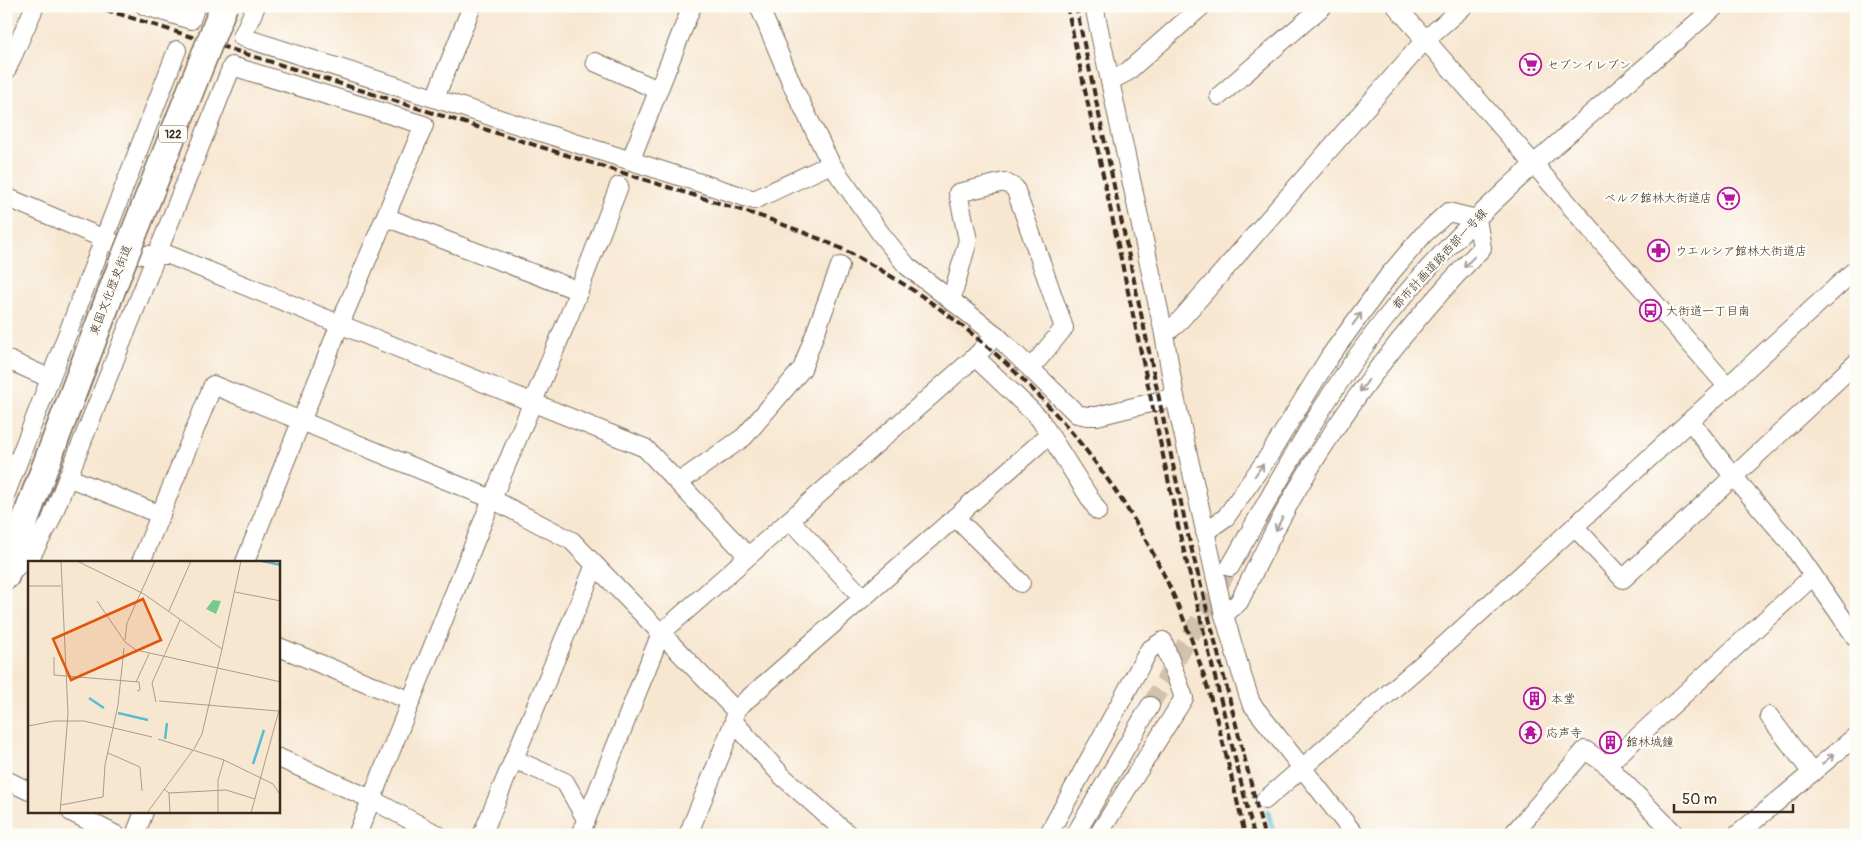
<svg xmlns="http://www.w3.org/2000/svg" width="1862" height="841" font-family="Pangolin,'Klee One',sans-serif">
  <style>
    .lines { fill: none; stroke-linecap: round; stroke-linejoin: round }
    .stream { stroke: #55bed2; stroke-width: 5 }
    .minor-tunnel { stroke: #d1c1ad; stroke-width: 18; stroke-dasharray: 18 9; stroke-linecap: butt }
    .minor-casing { stroke: #7d6c5d; stroke-width: 20 }
    .highway-casing { stroke: #7d6c5d; stroke-width: 29 }
    .minor { stroke: #fff; stroke-width: 18 }
    .highway { stroke: #fff; stroke-width: 26 }
    .rail { stroke: #3b2a1e; stroke-width: 4; stroke-dasharray: 8 4; stroke-linecap: butt }
    .highway-bridge-casing { stroke: #7d6c5d; stroke-width: 29; stroke-linecap: butt }
    .highway-bridge { stroke: #fff; stroke-width: 26 }
    .oneway { stroke: #a79f9a }
    .labels { text-anchor: middle; dominant-baseline: central; stroke-width: 4.5; stroke-linejoin: round; paint-order: stroke }
    .shield { fill: #fdfcf7; stroke: #75695f; stroke-width: 1 }
    .shield-label { font-size: 11px; font-weight: bold; fill: #3b2a1e }
    .poi-label { font-size: 12px; fill: #3b2a1e; stroke: #fdfcf7; text-anchor: start }
    .street-label { font-size: 12px; fill: #3b2a1e; stroke: #fdfcf7 }
    .inset-river { fill: none; stroke: #55bed2; stroke-width: 2.5 }
    .inset-road { fill: none; stroke: #ac9b89; stroke-width: 1 }
    .view { fill: #df570d; fill-opacity: 0.15; stroke: #df570d; stroke-width: 2.5 }
    .inset-edge { fill: none; stroke: #3b2a1e; stroke-width: 2.5 }
  </style>
  <rect width="100%" height="100%" fill="#fdfcf7"/>
  <filter id="ink" filterUnits="userSpaceOnUse"><feTurbulence type="fractalNoise" baseFrequency=".02" numOctaves="2"/><feDisplacementMap in="SourceGraphic" scale="10" xChannelSelector="R" yChannelSelector="G"/><feConvolveMatrix kernelMatrix="1 2 1 2 8 2 1 2 1" color-interpolation-filters="sRGB"/></filter>
  <filter id="wash" filterUnits="userSpaceOnUse"><feTurbulence type="fractalNoise" baseFrequency=".0096" numOctaves="4" result="noise"/><feDisplacementMap in="SourceGraphic" scale="20" xChannelSelector="R" yChannelSelector="G"/><feGaussianBlur stdDeviation="1.12" result="paint"/><feColorMatrix in="noise" values="0 0 0 0 0 0 0 0 0 0 0 0 0 0 0 0 0 1.4 0 .05"/><feComposite in="paint" operator="in"/></filter>
  <g filter="url(#wash)">
    <rect width="100%" height="100%" fill="#f7e7d1"/>
    <g class="lines">
      <path class="stream" d="M 1268,812 L 1274,835"/>
    </g>
  </g>
  <g filter="url(#ink)">
    <g class="lines">
      <path class="minor-tunnel" d="M 1150,706 L 1230,567"/>
      <defs>
        <g id="minor">
          <path d="M 145,6 L 191,20 L 196,6"/>
          <path d="M 256,6 L 242,37 L 754,200 L 831,164"/>
          <path d="M 759,6 L 794,89 L 831,164 L 881,234 L 907,266 L 996,335 L 1077,414 L 1087,416 L 1097,416 L 1175,397"/>
          <path d="M 1094,6 L 1164,334 L 1175,397 L 1224,615 L 1240,669 L 1251,703 L 1355,835"/>
          <path d="M 1396,6 L 1728,387"/>
          <path d="M 595,62 L 658,90"/>
          <path d="M 6,71 L 35,6"/>
          <path d="M 1110,81 L 1127,72 L 1202,6"/>
          <path d="M 1219,96 L 1323,6"/>
          <path d="M 435,98 L 472,6"/>
          <path d="M 631,159 L 692,6"/>
          <path d="M 6,197 L 142,255 L 169,255 L 645,448 L 748,556"/>
          <path d="M 386,217 C 450,243 515,266 579,291"/>
          <path d="M 951,301 L 968,240 L 958,193 L 1004,182 L 1015,188 L 1064,328 L 1031,368"/>
          <path d="M 1164,334 L 1176,325 L 1425,40 L 1464,6"/>
          <path d="M 975,357 L 1039,418 L 1098,511"/>
          <path d="M 6,359 L 49,378"/>
          <path d="M 1691,422 L 1733,476 L 1792,545 L 1856,638"/>
          <path d="M 70,478 L 161,515"/>
          <path d="M 679,482 L 744,437 L 802,369 L 840,266"/>
          <path d="M 6,493 L 177,50"/>
          <path d="M 955,517 L 1021,583"/>
          <path d="M 790,520 L 863,598"/>
          <path d="M 1575,527 L 1623,579 L 1856,363"/>
          <path d="M 1205,532 L 1226,517 L 1268,457 L 1330,356 L 1389,275 L 1423,235 L 1448,212 L 1477,219 L 1482,248 C 1410,322 1350,398 1298,488 C 1276,525 1258,564 1239,602 L 1224,615"/>
          <path d="M 141,562 L 213,385 L 492,499 L 572,541 L 735,710 L 734,722 L 688,835"/>
          <path d="M 1230,567 C 1279,481 1326,392 1389,314 C 1480,201 1606,103 1716,6"/>
          <path d="M 8,574 L 32,554 L 50,522 L 232,66 L 424,125 L 340,324 L 245,562"/>
          <path d="M 279,647 L 411,701"/>
          <path d="M 735,710 L 1049,435"/>
          <path d="M 1769,716 L 1812,773"/>
          <path d="M 734,722 L 782,776 L 849,835"/>
          <path d="M 279,758 L 371,799 L 438,835"/>
          <path d="M 514,759 L 565,782 L 586,819"/>
          <path d="M 6,780 L 29,791"/>
          <path d="M 1265,800 L 1449,641 L 1856,269"/>
          <path d="M 71,812 L 116,835"/>
          <path d="M 135,835 L 144,812"/>
          <path d="M 357,835 L 492,499 L 569,316 L 619,186"/>
          <path d="M 482,835 L 595,565"/>
          <path d="M 580,835 L 661,633 L 975,357 L 996,335"/>
          <path d="M 1048,835 L 1149,650 L 1163,641 L 1184,698 L 1098,835"/>
          <path d="M 1075,835 L 1150,706"/>
          <path d="M 1512,835 L 1585,750 L 1607,765"/>
          <path d="M 1676,835 L 1607,765 L 1813,576"/>
          <path d="M 1737,835 L 1856,736"/>
        </g>
        <path id="highway" d="M 6,576 L 31,504 L 123,261"/>
      </defs>
      <use href="#minor" class="minor-casing"/>
      <use href="#highway" class="highway-casing"/>
      <use href="#minor" class="minor"/>
      <use href="#highway" class="highway"/>
      <g class="rail">
        <path d="M 94,6 L 766,218 C 794,229 823,239 850,253 C 1001,332 1126,468 1187,628 C 1213,695 1229,766 1245,835"/>
        <path d="M 1067,6 L 1180,535 L 1254,835"/>
        <path d="M 1076,6 L 1187,531 L 1264,835"/>
      </g>
      <defs>
        <path id="highway-bridge" d="M 123,261 L 224,6"/>
      </defs>
      <use href="#highway-bridge" class="highway-bridge-casing"/>
      <use href="#highway-bridge" class="highway-bridge"/>
    </g>
    <defs><path id="oneway-shaft" d="M-6 0H5M1.5-3L5.5 0L1.5 3" fill="none" stroke-width="1.6" stroke-linecap="round" stroke-linejoin="round" transform="scale(1.25)"/></defs>
    <g class="oneway">
      <use href="#oneway-shaft" transform="translate(1469 262) rotate(134)"/>
      <use href="#oneway-shaft" transform="translate(1357 319) rotate(-54)"/>
      <use href="#oneway-shaft" transform="translate(1364 386) rotate(126)"/>
      <use href="#oneway-shaft" transform="translate(1259 470) rotate(-55)"/>
      <use href="#oneway-shaft" transform="translate(1279 524) rotate(117)"/>
      <use href="#oneway-shaft" transform="translate(1828 759) rotate(-40)"/>
    </g>
  </g>
  <defs>
    <symbol id="supermarket-ring" viewBox="-11 -11 22 22"><circle r="9.5" fill="#fdfcf7" stroke="#b5179e" stroke-width="1.5"/><path d="M-6-5.5h2.5l.6 2H6L4.5 2H-2.5L-4.4-4H-6ZM-1.5 3.2a1.3 1.3 0 1 0 .1 0ZM3 3.2a1.3 1.3 0 1 0 .1 0Z" fill="#b5179e"/></symbol>
    <symbol id="pharmacy-ring" viewBox="-11 -11 22 22"><circle r="9.5" fill="#fdfcf7" stroke="#b5179e" stroke-width="1.5"/><path d="M-2-6h4v4h4v4h-4v4h-4v-4h-4v-4h4Z" fill="#b5179e"/></symbol>
    <symbol id="bus-ring" viewBox="-11 -11 22 22"><circle r="9.5" fill="#fdfcf7" stroke="#b5179e" stroke-width="1.5"/><path d="M-5-6H5V4H4V6H2V4H-2V6H-4V4H-5ZM-3.5-4V0h7V-4ZM-3.5 1.2v1.5H-2V1.2ZM2 1.2v1.5H3.5V1.2Z" fill="#b5179e"/></symbol>
    <symbol id="building-ring" viewBox="-11 -11 22 22"><circle r="9.5" fill="#fdfcf7" stroke="#b5179e" stroke-width="1.5"/><path d="M-4-6H4V6H1V3H-1V6H-4ZM-2.5-4.3h1.7v1.8h-1.7ZM.8-4.3h1.7v1.8H.8ZM-2.5-1h1.7V.8h-1.7ZM.8-1h1.7V.8H.8Z" fill="#b5179e"/></symbol>
    <symbol id="temple-ring" viewBox="-11 -11 22 22"><circle r="9.5" fill="#fdfcf7" stroke="#b5179e" stroke-width="1.5"/><path d="M0-6L5-2H3V0L6.5 2.5H4V6H1.5V3h-3V6H-4V2.5H-6.5L-3 0V-2H-5Z" fill="#b5179e"/></symbol>
  </defs>
  <g fill-rule="evenodd">
    <use href="#supermarket-ring" x="1518" y="52" width="25" height="25"/>
    <use href="#supermarket-ring" x="1716" y="186" width="25" height="25"/>
    <use href="#pharmacy-ring" x="1646" y="238" width="25" height="25"/>
    <use href="#bus-ring" x="1638" y="298" width="25" height="25"/>
    <use href="#building-ring" x="1522" y="686" width="25" height="25"/>
    <use href="#temple-ring" x="1518" y="720" width="25" height="25"/>
    <use href="#building-ring" x="1598" y="730" width="25" height="25"/>
  </g>
  <g class="labels">
    <rect class="shield" x="159" y="125.5" width="28" height="17" rx="4"/>
    <g class="shield-label">
      <text x="173" y="134">122</text>
    </g>
    <g class="poi-label">
      <text x="1547" y="65">セブンイレブン</text>
      <text x="1712" y="198" text-anchor="end">ベルク館林大街道店</text>
      <text x="1675" y="251">ウエルシア館林大街道店</text>
      <text x="1666" y="311">大街道一丁目南</text>
      <text x="1551" y="699">本堂</text>
      <text x="1546" y="733">応声寺</text>
      <text x="1626" y="742">館林城鐘</text>
    </g>
    <g class="street-label">
      <text transform="translate(1440 259) rotate(-47)">都市計画道路西部一号線</text>
      <text transform="translate(111 290) rotate(-69)">東国文化歴史街道</text>
    </g>
  </g>
  <g transform="translate(28 561)">
    <rect width="252" height="252" fill="#f7e7d1"/>
    <path d="M 185,39 L 193,40 L 188,53 L 178,48 Z" fill="#75cb8e"/>
    <path class="inset-river" d="M 234,0 L 253,4M 61,137 L 76,147M 90,152 L 120,159M 137,178 L 139,162M 225,203 L 236,169"/>
    <path class="inset-road" d="M 49,0 L 116,33 L 194,88 L 174,173 L 166,188M 0,25 L 33,25M 113,31 L 127,0M 207,31 L 253,40M 69,40 L 97,81 L 108,89 L 253,121M 141,50 L 163,0M 97,79 L 99,62 L 113,31M 194,88 L 213,0M 26,96 L 26,114 L 111,121 L 112,129 L 109,130M 108,121 L 121,93M 131,140 L 250,150M 128,141 L 124,122 L 152,59M 0,165 L 26,160 L 56,160 L 124,176M 130,178 L 196,199 L 245,223 L 253,235M 80,192 L 112,206 L 114,230M 136,228 L 141,232 L 142,252M 141,232 L 198,229 L 227,238M 33,244 L 75,236 L 77,204 L 90,144 L 96,87M 32,252 L 40,153 L 33,0M 119,252 L 165,189M 190,252 L 190,219 L 196,199M 223,252 L 253,142"/>
    <path class="view" d="M 115,38 L 133,79 L 43,119 L 25,78 Z"/>
    <rect width="252" height="252" class="inset-edge"/>
  </g>
  <rect width="1862" height="841" fill="none" stroke="#fdfcf7" stroke-width="25"/>
  <path d="M1674 804v8h119v-8" fill="none" stroke="#3b2a1e" stroke-width="2.5"/>
  <text x="1682" y="804" font-size="15" fill="#3b2a1e" stroke="#fdfcf7" stroke-width="4" paint-order="stroke">50 m</text>
</svg>
